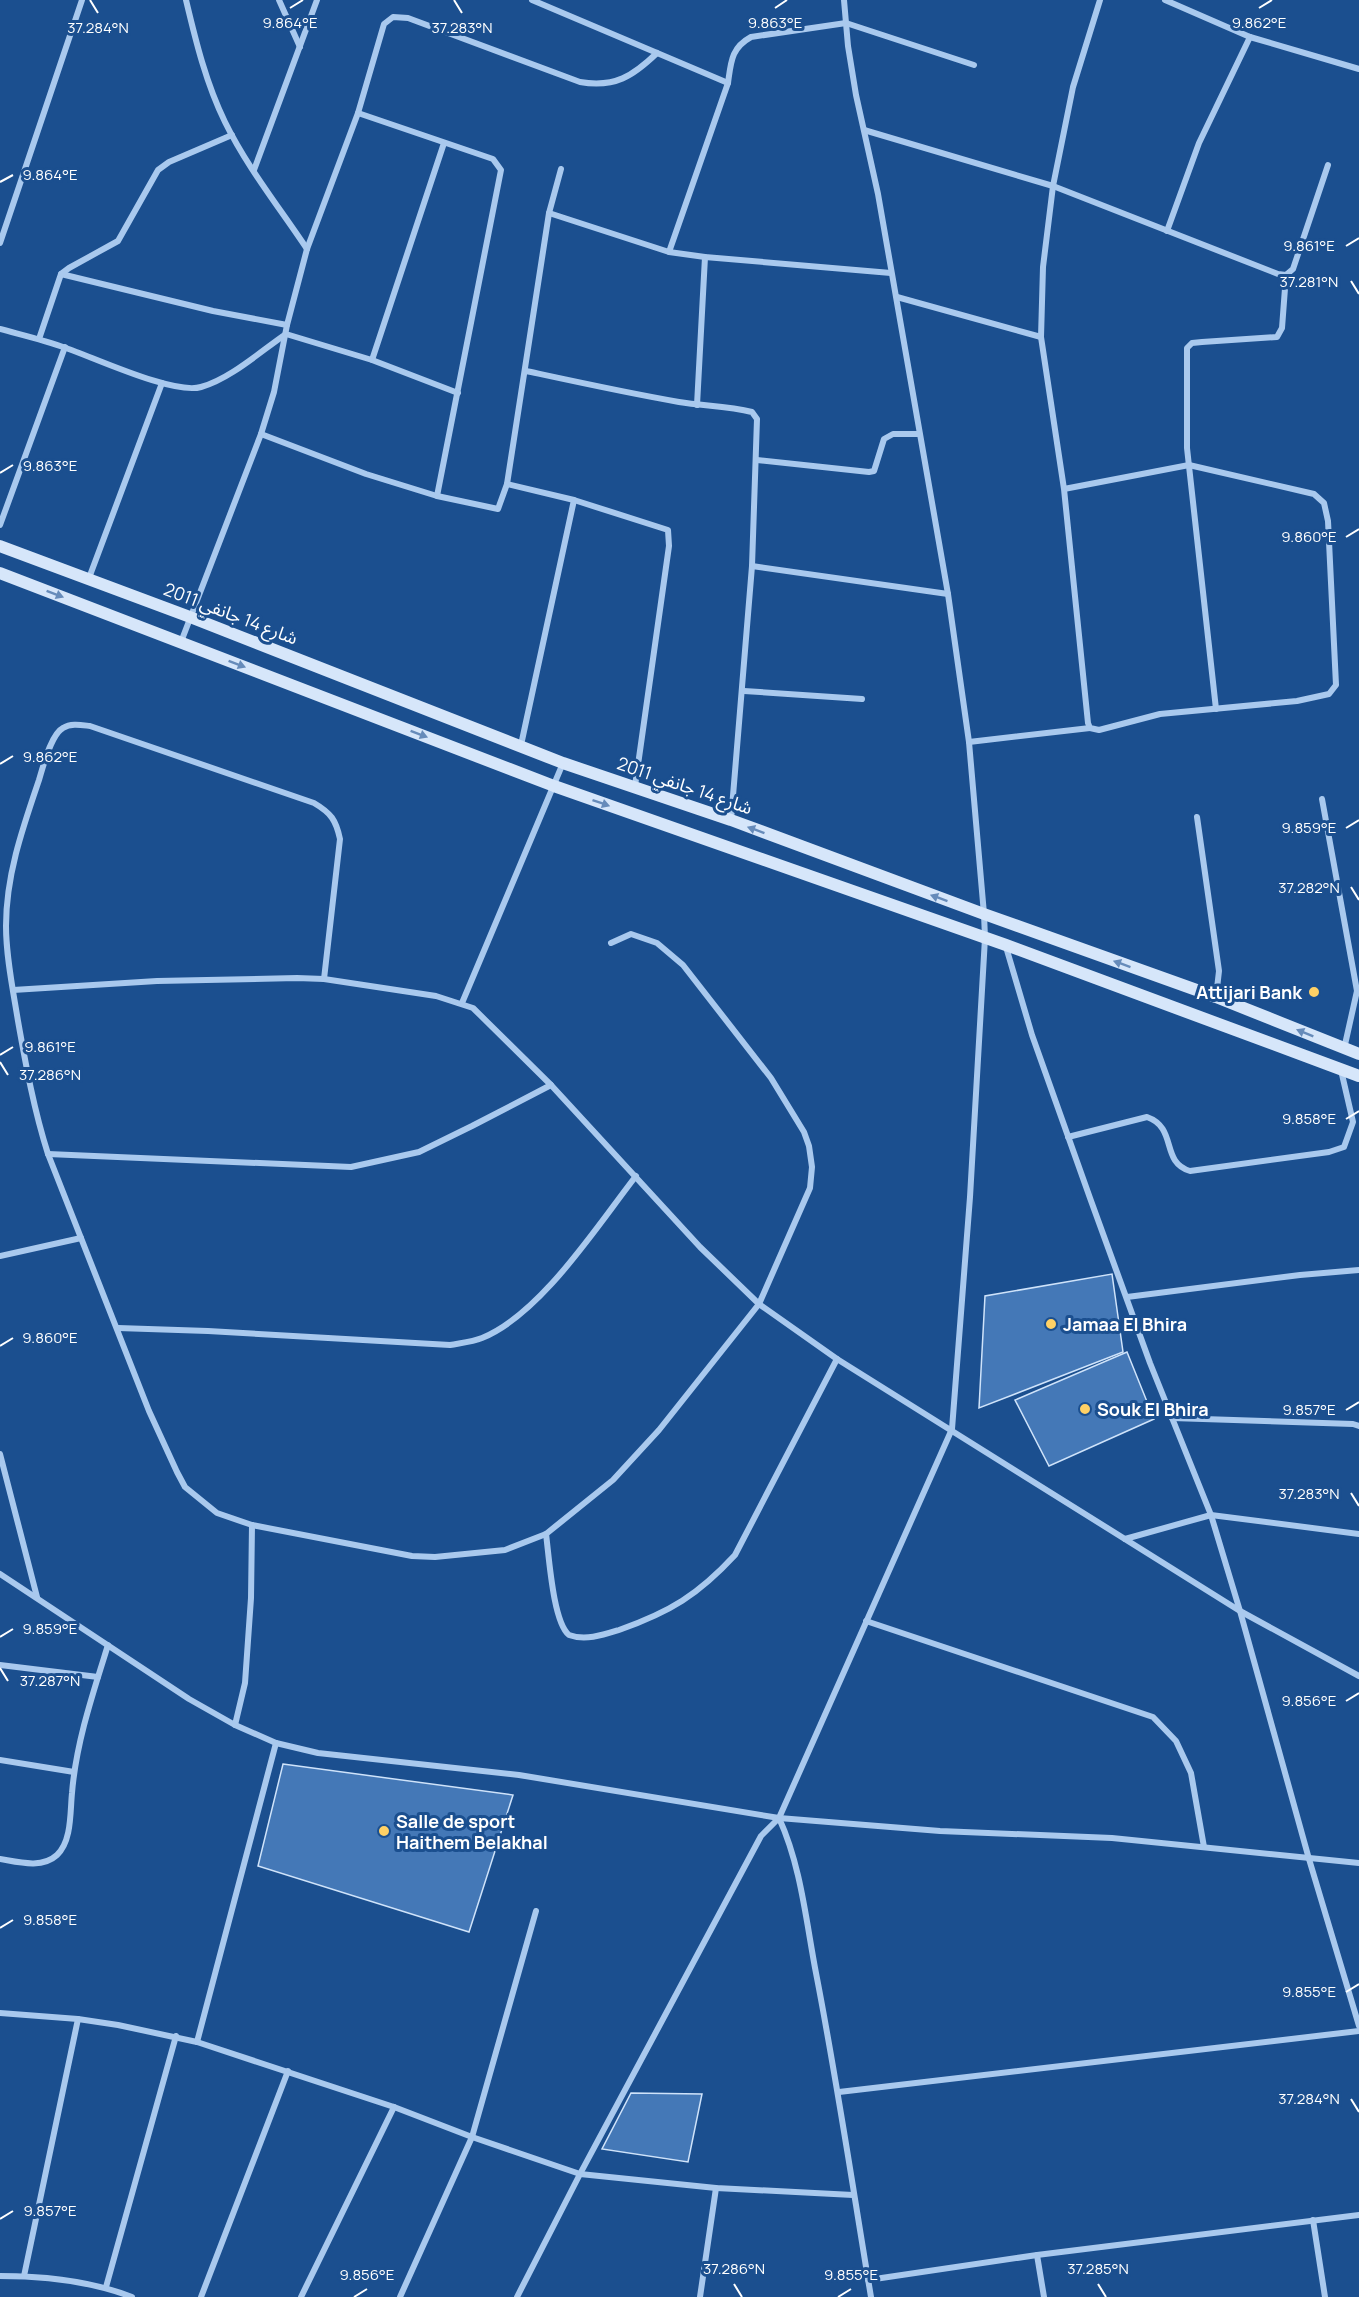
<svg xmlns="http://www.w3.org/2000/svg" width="1359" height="2297" font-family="Manrope,'Noto Sans Arabic',sans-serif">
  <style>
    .building { fill: #4478b7; stroke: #cfe3fa; stroke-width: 1.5 }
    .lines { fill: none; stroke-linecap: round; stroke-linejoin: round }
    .street { stroke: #a9c9ee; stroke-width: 6 }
    .secondary { stroke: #d6e6fa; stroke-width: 12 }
    .oneway { fill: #668bba }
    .ticks { fill: none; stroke: #fff; stroke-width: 2 }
    .poi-dot { fill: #ffd166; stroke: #1b4f8f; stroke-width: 2 }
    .labels { text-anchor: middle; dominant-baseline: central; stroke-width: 6; stroke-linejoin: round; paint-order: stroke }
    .street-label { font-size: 18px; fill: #fff; stroke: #1b4f8f }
    .poi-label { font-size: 18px; font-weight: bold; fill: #fff; stroke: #1b4f8f; text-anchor: start }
    .ticks-label { font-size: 15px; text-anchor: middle; fill: #fff; stroke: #1b4f8f; stroke-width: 6; stroke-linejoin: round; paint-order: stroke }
  </style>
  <rect width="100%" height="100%" fill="#1b4f8f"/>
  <g class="building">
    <path d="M 1112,1274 L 1123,1352 L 979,1408 L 985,1296 Z"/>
    <path d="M 1127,1352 L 1154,1419 L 1049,1466 L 1015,1400 Z"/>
    <path d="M 283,1764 L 513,1795 L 469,1932 L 258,1866 Z"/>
    <path d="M 631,2093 L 702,2094 L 688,2162 L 602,2149 Z"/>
  </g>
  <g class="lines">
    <g class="street">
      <path d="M 186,0 C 196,42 206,83 225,122 C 247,167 279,207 307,249"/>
      <path d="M 279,0 L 300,47"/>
      <path d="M 532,0 L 728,83"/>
      <path d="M 1165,0 L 1250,37 L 1359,69"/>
      <path d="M 358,113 L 493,159 L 501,170 L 437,496"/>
      <path d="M 864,130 L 1053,186 L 1278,274 L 1286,275 L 1293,269 L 1328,165"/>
      <path d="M 254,170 L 317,0"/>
      <path d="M 549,213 L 669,252 L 705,257 L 891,273"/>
      <path d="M 1167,231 L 1199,143 L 1250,37"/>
      <path d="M 0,243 L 82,0"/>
      <path d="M 669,252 L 728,83 C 731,62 731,48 751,37 L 846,23 L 974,65"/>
      <path d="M 61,274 L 213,311 L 287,325"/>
      <path d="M 897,297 L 1041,337"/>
      <path d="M 0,329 C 22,335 44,340 66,348 C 95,358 174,395 201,387 C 230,379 261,351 286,334 L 372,360 L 458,393"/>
      <path d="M 39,339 L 61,274 L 69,268 L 118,241 L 158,170 L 169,162 L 232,135"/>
      <path d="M 372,360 L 444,143"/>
      <path d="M 526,371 C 577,382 627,393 679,402 C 703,406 728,406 752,412 L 757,419 L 752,566 L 731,820"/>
      <path d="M 697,405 L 705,257"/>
      <path d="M 261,434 L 366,474 L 437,496 L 498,509 L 507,484 L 549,213 L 561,169"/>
      <path d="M 757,460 L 869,472 L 874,471 L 884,439 L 893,434 L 919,434"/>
      <path d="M 507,484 L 574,500 L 668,530 L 669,546 L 635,786"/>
      <path d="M 1064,489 L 1189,465 L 1314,494 L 1324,503 L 1328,521 L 1336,685 L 1329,694 L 1297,701 L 1160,714 L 1099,730 L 1090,728 L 1088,723 L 1064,489 L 1041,337 L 1043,267 L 1053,186 L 1073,87 L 1100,0"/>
      <path d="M 0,525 L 65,347"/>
      <path d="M 752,566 L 948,594"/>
      <path d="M 89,578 L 162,383"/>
      <path d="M 181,642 L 261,434 L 274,392 L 287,325 L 307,249 L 358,113 L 384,24 L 393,17 L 408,18 L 580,82 C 615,88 633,76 657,53"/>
      <path d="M 744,691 L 862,699"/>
      <path d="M 1216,709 L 1187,448 L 1187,348 L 1192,343 L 1202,342 L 1277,337 L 1282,328 L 1286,275"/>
      <path d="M 969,742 L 1090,728"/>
      <path d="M 521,745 L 574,500"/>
      <path d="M 1322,799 L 1357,991 L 1344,1049"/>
      <path d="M 1197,817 L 1219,971 L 1216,997"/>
      <path d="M 1006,947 L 1032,1035 L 1090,1198 L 1150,1363 L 1211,1515 L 1240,1611 L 1309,1859 L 1359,2026"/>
      <path d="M 324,979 L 340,839 C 336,820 331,813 314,803 L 90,726 C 81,725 71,723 63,728 C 51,734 43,767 39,780 C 23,827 6,875 6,926 C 6,957 13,990 18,1021 C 26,1066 34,1110 48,1154 L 149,1411 L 177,1472 L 185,1487 L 217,1513 L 252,1525 L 412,1556 L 435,1557 L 505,1550 L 546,1534 L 613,1480 L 659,1430 L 759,1304 L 810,1188 L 812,1167 L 809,1146 L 804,1132 L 771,1078 L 683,965 L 657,943 L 631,934 L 611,943"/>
      <path d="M 13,990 L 157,981 L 297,978 L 324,979 L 436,996 L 473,1008 L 551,1085 L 700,1247 L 759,1304 L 837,1359 L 1240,1611 L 1359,1676"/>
      <path d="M 462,1003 L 563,763"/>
      <path d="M 1068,1137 L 1147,1117 C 1178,1128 1160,1162 1190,1171 L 1329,1152 L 1344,1147 L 1353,1122 L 1341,1070"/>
      <path d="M 48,1154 L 351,1167 L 419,1152 L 472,1126 L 551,1085"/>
      <path d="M 0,1256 L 81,1238"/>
      <path d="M 1127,1297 L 1300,1275 L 1359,1270"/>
      <path d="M 118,1328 L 208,1331 L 450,1345 C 460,1343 472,1342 482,1338 C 541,1314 597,1226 636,1176"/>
      <path d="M 1172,1418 L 1353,1424 L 1359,1426"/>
      <path d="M 0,1454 L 37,1597"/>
      <path d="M 546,1534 C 549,1556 553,1622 569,1635 C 585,1641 603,1635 619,1630 C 670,1612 698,1595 735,1555 L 837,1359"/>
      <path d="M 1125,1539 L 1211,1515 L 1359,1534"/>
      <path d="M 0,1574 L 189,1699 L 235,1725 L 276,1743 L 318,1753 L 519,1775 L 779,1818 L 940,1831 L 1112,1838 L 1359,1863"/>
      <path d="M 866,1621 L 1153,1717 L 1176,1741 L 1191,1773 L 1204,1847"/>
      <path d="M 0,1665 L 98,1677"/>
      <path d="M 235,1725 L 245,1683 L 251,1598 L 252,1525"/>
      <path d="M 0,1760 L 74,1772"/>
      <path d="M 779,1818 C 801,1866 806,1921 816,1973 C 837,2081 853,2189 871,2297"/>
      <path d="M 0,1859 C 18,1862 42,1869 57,1855 C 72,1841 70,1812 72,1793 C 76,1743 93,1693 108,1645"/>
      <path d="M 0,2013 L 78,2019 L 118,2025 L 197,2042 L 394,2107 L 472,2137 L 580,2174 L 716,2188 L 853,2195"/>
      <path d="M 197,2042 L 276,1743"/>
      <path d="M 839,2092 L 1359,2031"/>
      <path d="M 1313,2220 L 1325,2297"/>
      <path d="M 1037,2255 L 1044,2297"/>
      <path d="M 0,2276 C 44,2276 91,2281 132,2297"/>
      <path d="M 24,2276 L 78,2019"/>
      <path d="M 868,2280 L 1037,2255 L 1359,2215"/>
      <path d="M 106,2287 L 176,2036"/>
      <path d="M 201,2297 L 288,2071"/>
      <path d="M 301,2297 L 394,2107"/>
      <path d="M 400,2297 L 472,2137 L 536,1911"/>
      <path d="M 517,2297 L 580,2174 L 761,1836 L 779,1818 L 952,1429 L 970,1197 L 985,938 L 984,914 L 969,742 L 948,594 L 878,194 L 856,95 L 848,46 L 844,0"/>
      <path d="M 700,2297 L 716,2188"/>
    </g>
    <g class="secondary">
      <path d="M 0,546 L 190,617 L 563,763 L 731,820 L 984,914 L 1216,997 L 1359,1054"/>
      <path d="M 0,573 L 554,786 L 1006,945 L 1359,1076"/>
    </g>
  </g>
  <defs><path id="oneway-solid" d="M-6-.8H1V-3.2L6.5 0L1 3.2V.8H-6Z" transform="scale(1.5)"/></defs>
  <g class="oneway">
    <use href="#oneway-solid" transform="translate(55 594) rotate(21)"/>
    <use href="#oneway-solid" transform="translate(237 664) rotate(21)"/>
    <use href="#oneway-solid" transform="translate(419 734) rotate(21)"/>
    <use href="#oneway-solid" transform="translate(601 803) rotate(19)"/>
    <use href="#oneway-solid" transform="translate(756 830) rotate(-160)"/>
    <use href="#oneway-solid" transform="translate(939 898) rotate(-160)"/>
    <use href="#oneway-solid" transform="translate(1122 964) rotate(-160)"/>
    <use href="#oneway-solid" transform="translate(1305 1033) rotate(-158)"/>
  </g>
  <path class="ticks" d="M 90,0 L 98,13M 454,0 L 462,13M 290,8 L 303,0M 775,8 L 787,0M 1259,8 L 1272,0M 0,182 L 13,175M 1346,246 L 1359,238M 1351,281 L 1359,294M 0,473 L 13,465M 1346,537 L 1359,529M 0,764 L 13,756M 1346,828 L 1359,820M 1351,887 L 1359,900M 0,1055 L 13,1047M 0,1062 L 8,1075M 1346,1119 L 1359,1111M 0,1346 L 13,1338M 1346,1410 L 1359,1402M 1351,1493 L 1359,1506M 0,1637 L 13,1629M 0,1668 L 8,1681M 1346,1701 L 1359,1693M 0,1928 L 13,1920M 1346,1992 L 1359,1984M 1351,2099 L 1359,2112M 0,2219 L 13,2211M 734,2284 L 742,2297M 1098,2284 L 1106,2297M 354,2297 L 367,2289M 838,2297 L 851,2289"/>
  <g class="poi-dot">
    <circle cx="1314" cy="992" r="6"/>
    <circle cx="1051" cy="1324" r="6"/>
    <circle cx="1085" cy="1409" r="6"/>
    <circle cx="384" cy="1831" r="6"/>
  </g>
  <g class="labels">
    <g class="street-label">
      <text transform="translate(231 613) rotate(21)">شارع 14 جانفي 2011</text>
      <text transform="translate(685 785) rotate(19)">شارع 14 جانفي 2011</text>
    </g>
    <g class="poi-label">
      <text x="1302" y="992" text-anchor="end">Attijari Bank</text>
      <text x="1063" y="1324">Jamaa El Bhira</text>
      <text x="1097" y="1409">Souk El Bhira</text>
      <text x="396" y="1821">Salle de sport<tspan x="396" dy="21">Haithem Belakhal</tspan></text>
    </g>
  </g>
  <g class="ticks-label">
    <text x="290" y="28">9.864°E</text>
    <text x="775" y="28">9.863°E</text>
    <text x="1259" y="28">9.862°E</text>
    <text x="462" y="33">37.283°N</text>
    <text x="98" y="33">37.284°N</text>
    <text x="50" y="180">9.864°E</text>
    <text x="1309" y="251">9.861°E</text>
    <text x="1309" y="287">37.281°N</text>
    <text x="50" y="471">9.863°E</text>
    <text x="1309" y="542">9.860°E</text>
    <text x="50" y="762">9.862°E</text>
    <text x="1309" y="833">9.859°E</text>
    <text x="1309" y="893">37.282°N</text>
    <text x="50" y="1052">9.861°E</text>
    <text x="50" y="1080">37.286°N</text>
    <text x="1309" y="1124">9.858°E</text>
    <text x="50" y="1343">9.860°E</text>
    <text x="1309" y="1415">9.857°E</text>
    <text x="1309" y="1499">37.283°N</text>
    <text x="50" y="1634">9.859°E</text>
    <text x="50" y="1686">37.287°N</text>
    <text x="1309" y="1706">9.856°E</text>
    <text x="50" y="1925">9.858°E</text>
    <text x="1309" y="1997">9.855°E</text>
    <text x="1309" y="2104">37.284°N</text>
    <text x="50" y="2216">9.857°E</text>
    <text x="734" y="2274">37.286°N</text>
    <text x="1098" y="2274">37.285°N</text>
    <text x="367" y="2280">9.856°E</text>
    <text x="851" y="2280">9.855°E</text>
  </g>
</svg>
